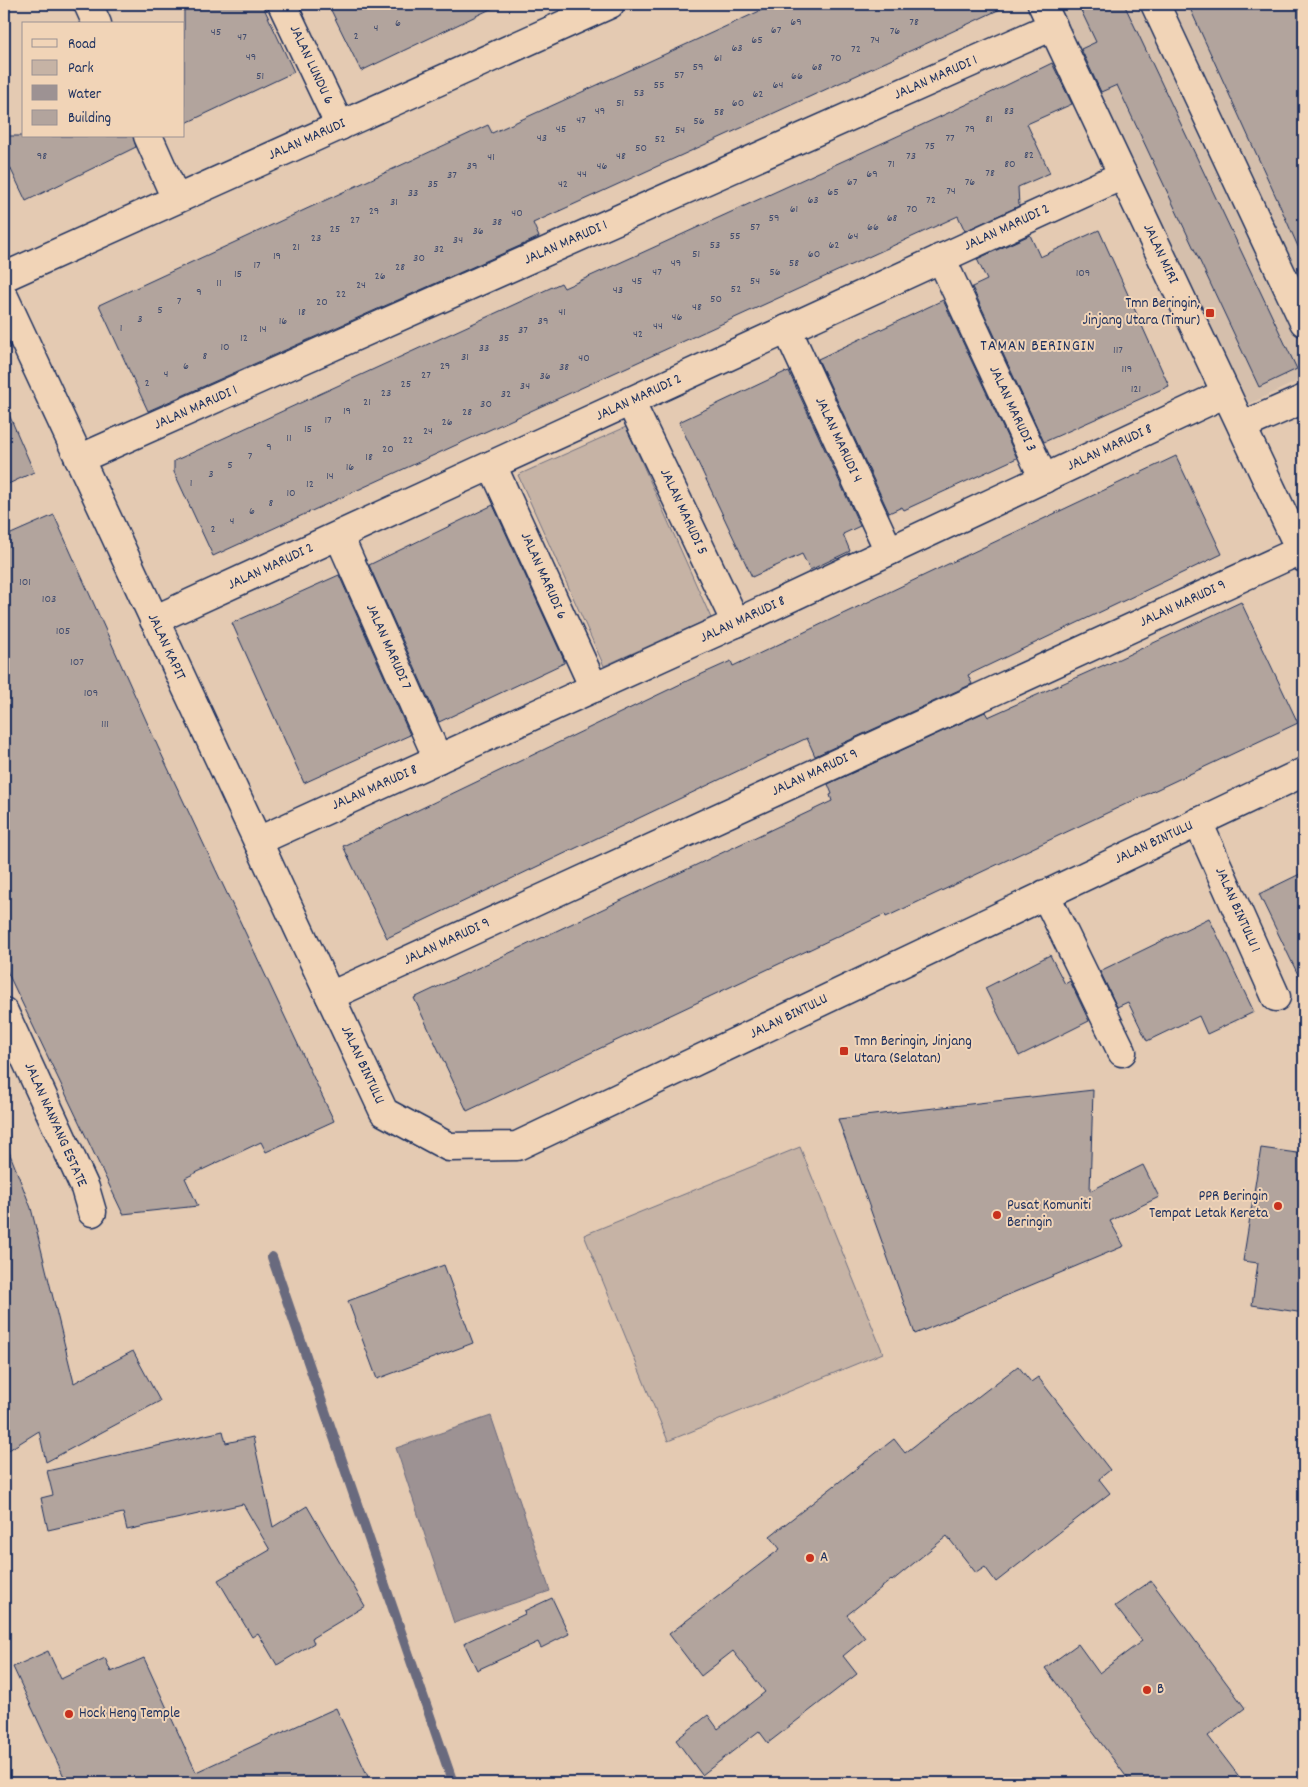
<svg xmlns="http://www.w3.org/2000/svg" width="1308" height="1787" font-family="Dekko,sans-serif">
  <style>
    .built { fill: #d5bfac }
    .green { fill: #c6b3a5; stroke: #707182 }
    .water { fill: #9d9293; stroke: #696a7e }
    .lines { fill: none; stroke-linecap: round; stroke-linejoin: round }
    .stream { stroke: #696a7e; stroke-width: 10 }
    .building { fill: #b2a49d; stroke: #1b2f5e }
    .minor-casing { stroke: #1b2f5e; stroke-width: 31 }
    .minor { stroke: #f1d4b7; stroke-width: 28 }
    .poi-dot { fill: #c8321e; stroke: #f1d4b7; stroke-width: 2 }
    .labels { text-anchor: middle; dominant-baseline: central; stroke-width: 4; stroke-linejoin: round; paint-order: stroke }
    .number-label { font-size: 12px; fill: #414c6e }
    .street-label { font-size: 15px; fill: #1b2f5e; stroke: #f1d4b7 }
    .poi-label { font-size: 15px; fill: #1b2f5e; stroke: #f1d4b7; text-anchor: start }
    .neighbourhood-label { font-size: 16px; letter-spacing: 1px; fill: #1b2f5e; stroke: #f1d4b7 }
  </style>
  <rect width="100%" height="100%" fill="#e4cab2"/>
  <filter id="ink" filterUnits="userSpaceOnUse"><feTurbulence type="fractalNoise" baseFrequency=".02" numOctaves="2"/><feDisplacementMap in="SourceGraphic" scale="10" xChannelSelector="R" yChannelSelector="G"/><feConvolveMatrix kernelMatrix="1 2 1 2 8 2 1 2 1" color-interpolation-filters="sRGB"/></filter>
  <g filter="url(#ink)">
    <path class="built" d="M 1054,4 L 1304,4 L 1304,378 L 1247,405 Z"/>
    <g class="green">
      <path d="M 626,427 L 711,618 L 604,666 L 518,475 Z"/>
      <path d="M 800,1147 L 883,1353 L 668,1441 L 584,1235 Z"/>
    </g>
    <path class="water" d="M 491,1416 L 550,1591 L 454,1623 L 396,1448 Z"/>
    <g class="lines">
      <path class="stream" d="M 272,1257 L 453,1783"/>
    </g>
    <g class="building">
      <path d="M 184,4 L 262,4 L 294,72 L 184,124 Z"/>
      <path d="M 328,4 L 501,4 L 361,71 Z"/>
      <path d="M 775,4 L 1011,4 L 934,40 L 533,223 L 539,237 L 522,245 L 148,411 L 99,305 L 488,125 L 492,133 Z"/>
      <path d="M 1078,4 L 1124,4 L 1297,369 L 1259,387 L 1117,85 L 1101,92 L 1081,49 L 1096,42 Z"/>
      <path d="M 1188,4 L 1304,4 L 1304,260 L 1276,197 Z"/>
      <path d="M 1052,63 L 1072,104 L 1027,124 L 1050,173 L 1018,187 L 1019,206 L 965,231 L 958,216 L 213,556 L 174,472 L 174,461 L 561,283 L 564,288 L 637,255 L 970,103 Z"/>
      <path d="M 4,136 L 133,136 L 136,147 L 26,201 L 4,155 Z"/>
      <path d="M 1099,230 L 1169,386 L 1044,442 L 972,287 L 987,280 L 977,259 L 1030,235 L 1040,257 Z"/>
      <path d="M 943,300 L 1017,458 L 904,510 L 902,507 L 889,513 L 818,359 Z"/>
      <path d="M 785,372 L 786,373 L 789,372 L 860,526 L 843,534 L 850,551 L 810,570 L 802,554 L 752,577 L 679,422 Z"/>
      <path d="M 4,403 L 34,472 L 4,486 Z"/>
      <path d="M 1176,456 L 1222,554 L 968,675 L 972,684 L 815,756 L 807,738 L 387,938 L 343,846 L 691,679 L 731,661 L 733,666 Z"/>
      <path d="M 493,505 L 564,660 L 564,663 L 439,722 L 369,565 Z"/>
      <path d="M 54,515 L 158,747 L 334,1121 L 266,1152 L 261,1142 L 185,1178 L 198,1206 L 123,1214 L 4,965 L 4,537 Z"/>
      <path d="M 339,575 L 410,735 L 304,783 L 232,623 Z"/>
      <path d="M 1241,602 L 1298,723 L 886,917 L 885,914 L 467,1111 L 414,998 L 832,801 L 830,795 L 832,794 L 828,784 L 985,712 L 988,717 L 1104,665 L 1104,666 Z"/>
      <path d="M 1304,872 L 1304,987 L 1259,894 Z"/>
      <path d="M 1209,918 L 1254,1012 L 1207,1034 L 1199,1016 L 1147,1041 L 1128,1002 L 1117,1007 L 1100,971 Z"/>
      <path d="M 1050,955 L 1065,984 L 1070,981 L 1089,1021 L 1019,1056 L 985,988 Z"/>
      <path d="M 1093,1090 L 1090,1191 L 1143,1165 L 1159,1197 L 1110,1221 L 1124,1246 L 915,1334 L 838,1119 Z"/>
      <path d="M 4,1144 L 6,1144 L 31,1208 L 74,1383 L 133,1351 L 160,1401 L 46,1462 L 39,1431 L 4,1453 Z"/>
      <path d="M 1261,1148 L 1304,1154 L 1304,1313 L 1252,1305 L 1258,1263 L 1243,1261 Z"/>
      <path d="M 444,1265 L 473,1343 L 377,1379 L 348,1301 Z"/>
      <path d="M 1018,1366 L 1031,1382 L 1038,1377 L 1110,1470 L 1099,1479 L 1110,1493 L 996,1582 L 985,1567 L 976,1573 L 947,1536 L 892,1581 L 891,1580 L 847,1615 L 865,1638 L 843,1656 L 857,1674 L 768,1743 L 759,1731 L 702,1775 L 676,1740 L 708,1715 L 718,1729 L 765,1692 L 733,1651 L 701,1676 L 669,1634 L 780,1549 L 770,1536 L 894,1439 L 905,1453 Z"/>
      <path d="M 223,1431 L 226,1443 L 253,1437 L 273,1527 L 307,1506 L 365,1606 L 312,1638 L 314,1643 L 277,1665 L 258,1633 L 252,1637 L 218,1580 L 270,1550 L 243,1504 L 127,1530 L 123,1513 L 48,1530 L 41,1498 L 53,1495 L 47,1471 Z"/>
      <path d="M 1151,1581 L 1245,1708 L 1208,1736 L 1244,1783 L 1131,1783 L 1045,1668 L 1078,1644 L 1099,1673 L 1142,1641 L 1115,1606 Z"/>
      <path d="M 552,1598 L 569,1634 L 541,1648 L 538,1642 L 477,1670 L 464,1643 L 525,1614 L 524,1611 Z"/>
      <path d="M 48,1651 L 61,1679 L 105,1658 L 111,1672 L 144,1658 L 196,1772 L 336,1708 L 371,1783 L 67,1783 L 13,1667 Z"/>
    </g>
    <g class="lines">
      <defs>
        <g id="minor">
          <path d="M 88,4 L 97,24"/>
          <path d="M 282,4 L 340,126"/>
          <path d="M 1042,4 L 1304,558"/>
          <path d="M 1155,4 L 1304,322"/>
          <path d="M 148,136 L 176,199"/>
          <path d="M 941,258 L 1044,479"/>
          <path d="M 4,277 L 610,4"/>
          <path d="M 4,297 L 384,1112 L 449,1147 L 517,1146 L 1304,772"/>
          <path d="M 787,329 L 889,551"/>
          <path d="M 630,401 L 736,623"/>
          <path d="M 1242,426 L 1304,399"/>
          <path d="M 79,459 L 1053,26"/>
          <path d="M 492,465 L 594,688"/>
          <path d="M 339,536 L 438,759"/>
          <path d="M 154,620 L 1123,175"/>
          <path d="M 1198,822 L 1276,997"/>
          <path d="M 258,841 L 736,623 L 1226,393"/>
          <path d="M 1045,894 L 1122,1052"/>
          <path d="M 330,996 L 1301,550"/>
          <path d="M 4,1012 L 85,1188 L 92,1212"/>
        </g>
      </defs>
      <use href="#minor" class="minor-casing"/>
      <use href="#minor" class="minor"/>
    </g>
  </g>
  <g class="poi-dot">
    <rect x="1205" y="308" width="10" height="10" rx="2.5"/>
    <rect x="839" y="1046" width="10" height="10" rx="2.5"/>
    <circle cx="1278" cy="1206" r="5"/>
    <circle cx="997" cy="1215" r="5"/>
    <circle cx="810" cy="1558" r="5"/>
    <circle cx="1147" cy="1690" r="5"/>
    <circle cx="69" cy="1714" r="5"/>
  </g>
  <g class="labels">
    <g class="number-label">
      <text x="796" y="22">69</text>
      <text x="914" y="22">78</text>
      <text x="398" y="23">6</text>
      <text x="376" y="28">4</text>
      <text x="776" y="30">67</text>
      <text x="895" y="31">76</text>
      <text x="216" y="32">45</text>
      <text x="356" y="36">2</text>
      <text x="242" y="37">47</text>
      <text x="757" y="40">65</text>
      <text x="875" y="40">74</text>
      <text x="737" y="48">63</text>
      <text x="856" y="49">72</text>
      <text x="251" y="57">49</text>
      <text x="718" y="58">61</text>
      <text x="836" y="58">70</text>
      <text x="698" y="67">59</text>
      <text x="817" y="67">68</text>
      <text x="679" y="75">57</text>
      <text x="260" y="76">51</text>
      <text x="797" y="76">66</text>
      <text x="659" y="85">55</text>
      <text x="778" y="85">64</text>
      <text x="639" y="93">53</text>
      <text x="758" y="94">62</text>
      <text x="620" y="103">51</text>
      <text x="738" y="103">60</text>
      <text x="600" y="111">49</text>
      <text x="1009" y="111">83</text>
      <text x="719" y="112">58</text>
      <text x="989" y="119">81</text>
      <text x="581" y="120">47</text>
      <text x="699" y="121">56</text>
      <text x="561" y="129">45</text>
      <text x="970" y="129">79</text>
      <text x="680" y="130">54</text>
      <text x="542" y="138">43</text>
      <text x="950" y="138">77</text>
      <text x="660" y="139">52</text>
      <text x="930" y="146">75</text>
      <text x="641" y="148">50</text>
      <text x="1029" y="155">82</text>
      <text x="42" y="156">98</text>
      <text x="621" y="156">48</text>
      <text x="911" y="156">73</text>
      <text x="491" y="157">41</text>
      <text x="891" y="164">71</text>
      <text x="1010" y="164">80</text>
      <text x="472" y="166">39</text>
      <text x="602" y="166">46</text>
      <text x="990" y="173">78</text>
      <text x="582" y="174">44</text>
      <text x="872" y="174">69</text>
      <text x="452" y="175">37</text>
      <text x="852" y="182">67</text>
      <text x="970" y="182">76</text>
      <text x="433" y="184">35</text>
      <text x="563" y="184">42</text>
      <text x="951" y="191">74</text>
      <text x="833" y="192">65</text>
      <text x="413" y="193">33</text>
      <text x="813" y="200">63</text>
      <text x="931" y="200">72</text>
      <text x="394" y="202">31</text>
      <text x="794" y="209">61</text>
      <text x="912" y="209">70</text>
      <text x="374" y="211">29</text>
      <text x="517" y="213">40</text>
      <text x="774" y="218">59</text>
      <text x="892" y="218">68</text>
      <text x="355" y="220">27</text>
      <text x="497" y="222">38</text>
      <text x="755" y="227">57</text>
      <text x="873" y="227">66</text>
      <text x="335" y="229">25</text>
      <text x="478" y="231">36</text>
      <text x="735" y="236">55</text>
      <text x="853" y="236">64</text>
      <text x="316" y="238">23</text>
      <text x="458" y="240">34</text>
      <text x="715" y="245">53</text>
      <text x="834" y="245">62</text>
      <text x="296" y="247">21</text>
      <text x="439" y="249">32</text>
      <text x="696" y="254">51</text>
      <text x="814" y="254">60</text>
      <text x="277" y="256">19</text>
      <text x="419" y="258">30</text>
      <text x="676" y="263">49</text>
      <text x="794" y="263">58</text>
      <text x="257" y="265">17</text>
      <text x="400" y="267">28</text>
      <text x="657" y="272">47</text>
      <text x="775" y="272">56</text>
      <text x="1083" y="273">109</text>
      <text x="238" y="274">15</text>
      <text x="380" y="276">26</text>
      <text x="637" y="281">45</text>
      <text x="755" y="281">54</text>
      <text x="219" y="283">11</text>
      <text x="361" y="285">24</text>
      <text x="736" y="289">52</text>
      <text x="618" y="290">43</text>
      <text x="199" y="292">9</text>
      <text x="341" y="294">22</text>
      <text x="716" y="299">50</text>
      <text x="179" y="301">7</text>
      <text x="322" y="302">20</text>
      <text x="697" y="307">48</text>
      <text x="160" y="310">5</text>
      <text x="302" y="312">18</text>
      <text x="562" y="312">41</text>
      <text x="677" y="317">46</text>
      <text x="140" y="319">3</text>
      <text x="283" y="321">16</text>
      <text x="543" y="321">39</text>
      <text x="658" y="326">44</text>
      <text x="121" y="328">1</text>
      <text x="263" y="329">14</text>
      <text x="523" y="330">37</text>
      <text x="638" y="334">42</text>
      <text x="244" y="338">12</text>
      <text x="504" y="338">35</text>
      <text x="225" y="347">10</text>
      <text x="484" y="348">33</text>
      <text x="1118" y="350">117</text>
      <text x="205" y="356">8</text>
      <text x="465" y="357">31</text>
      <text x="584" y="358">40</text>
      <text x="186" y="366">6</text>
      <text x="445" y="366">29</text>
      <text x="564" y="367">38</text>
      <text x="1127" y="369">119</text>
      <text x="166" y="374">4</text>
      <text x="426" y="375">27</text>
      <text x="545" y="376">36</text>
      <text x="147" y="383">2</text>
      <text x="406" y="384">25</text>
      <text x="525" y="386">34</text>
      <text x="1136" y="389">121</text>
      <text x="386" y="393">23</text>
      <text x="506" y="394">32</text>
      <text x="367" y="402">21</text>
      <text x="486" y="404">30</text>
      <text x="347" y="411">19</text>
      <text x="467" y="412">28</text>
      <text x="328" y="420">17</text>
      <text x="447" y="422">26</text>
      <text x="308" y="429">15</text>
      <text x="428" y="431">24</text>
      <text x="289" y="438">11</text>
      <text x="408" y="440">22</text>
      <text x="269" y="447">9</text>
      <text x="388" y="449">20</text>
      <text x="250" y="456">7</text>
      <text x="369" y="457">18</text>
      <text x="230" y="465">5</text>
      <text x="350" y="467">16</text>
      <text x="211" y="474">3</text>
      <text x="330" y="476">14</text>
      <text x="191" y="483">1</text>
      <text x="310" y="484">12</text>
      <text x="291" y="493">10</text>
      <text x="271" y="503">8</text>
      <text x="252" y="511">6</text>
      <text x="232" y="521">4</text>
      <text x="213" y="529">2</text>
      <text x="25" y="582">101</text>
      <text x="49" y="599">103</text>
      <text x="63" y="631">105</text>
      <text x="77" y="662">107</text>
      <text x="91" y="693">109</text>
      <text x="105" y="724">111</text>
    </g>
    <g class="street-label">
      <text transform="translate(311 65) rotate(65)">JALAN LUNDU 6</text>
      <text transform="translate(936 78) rotate(-24)">JALAN MARUDI 1</text>
      <text transform="translate(307 140) rotate(-24)">JALAN MARUDI</text>
      <text transform="translate(1007 228) rotate(-25)">JALAN MARUDI 2</text>
      <text transform="translate(566 243) rotate(-24)">JALAN MARUDI 1</text>
      <text transform="translate(1160 254) rotate(65)">JALAN MIRI</text>
      <text transform="translate(639 398) rotate(-25)">JALAN MARUDI 2</text>
      <text transform="translate(196 408) rotate(-24)">JALAN MARUDI 1</text>
      <text transform="translate(1012 409) rotate(65)">JALAN MARUDI 3</text>
      <text transform="translate(838 440) rotate(65)">JALAN MARUDI 4</text>
      <text transform="translate(1110 448) rotate(-25)">JALAN MARUDI 8</text>
      <text transform="translate(683 512) rotate(65)">JALAN MARUDI 5</text>
      <text transform="translate(271 567) rotate(-25)">JALAN MARUDI 2</text>
      <text transform="translate(543 576) rotate(66)">JALAN MARUDI 6</text>
      <text transform="translate(1183 604) rotate(-25)">JALAN MARUDI 9</text>
      <text transform="translate(743 620) rotate(-25)">JALAN MARUDI 8</text>
      <text transform="translate(166 647) rotate(65)">JALAN KAPIT</text>
      <text transform="translate(388 647) rotate(66)">JALAN MARUDI 7</text>
      <text transform="translate(815 773) rotate(-25)">JALAN MARUDI 9</text>
      <text transform="translate(375 788) rotate(-24)">JALAN MARUDI 8</text>
      <text transform="translate(1154 843) rotate(-25)">JALAN BINTULU</text>
      <text transform="translate(1237 910) rotate(66)">JALAN BINTULU 1</text>
      <text transform="translate(447 942) rotate(-25)">JALAN MARUDI 9</text>
      <text transform="translate(789 1017) rotate(-26)">JALAN BINTULU</text>
      <text transform="translate(362 1065) rotate(65)">JALAN BINTULU</text>
      <text transform="translate(55 1125) rotate(66)">JALAN NANYANG ESTATE</text>
    </g>
    <g class="poi-label">
      <text x="1200" y="304" text-anchor="end">Tmn Beringin,<tspan x="1200" dy="17">Jinjang Utara (Timur)</tspan></text>
      <text x="854" y="1042">Tmn Beringin, Jinjang<tspan x="854" dy="17">Utara (Selatan)</tspan></text>
      <text x="1268" y="1197" text-anchor="end">PPR Beringin<tspan x="1268" dy="17">Tempat Letak Kereta</tspan></text>
      <text x="1007" y="1206">Pusat Komuniti<tspan x="1007" dy="17">Beringin</tspan></text>
      <text x="820" y="1558">A</text>
      <text x="1157" y="1690">B</text>
      <text x="79" y="1714">Hock Heng Temple</text>
    </g>
    <g class="neighbourhood-label">
      <text x="1038" y="346">TAMAN BERINGIN</text>
    </g>
  </g>
  <rect width="1308" height="1787" fill="none" stroke="#f1d4b7" stroke-width="20"/>
  <rect x="10" y="10" width="1288" height="1767" fill="none" stroke="#1b2f5e" stroke-width="2" filter="url(#ink)"/>
  <rect x="22" y="22" width="162" height="115" fill="#f1d4b7" stroke="#9b9293"/>
  <rect x="32" y="39" width="25" height="8" fill="#f1d4b7" stroke="#9b9293"/>
  <text x="68" y="48" font-size="15" fill="#1b2f5e">Road</text>
  <rect x="32" y="60" width="25" height="15" fill="#c6b3a5" stroke="#9b9293"/>
  <text x="68" y="72" font-size="15" fill="#1b2f5e">Park</text>
  <rect x="32" y="85" width="25" height="15" fill="#9d9293" stroke="#9b9293"/>
  <text x="68" y="98" font-size="15" fill="#1b2f5e">Water</text>
  <rect x="32" y="110" width="25" height="15" fill="#b2a49d" stroke="#9b9293"/>
  <text x="68" y="122" font-size="15" fill="#1b2f5e">Building</text>
</svg>
